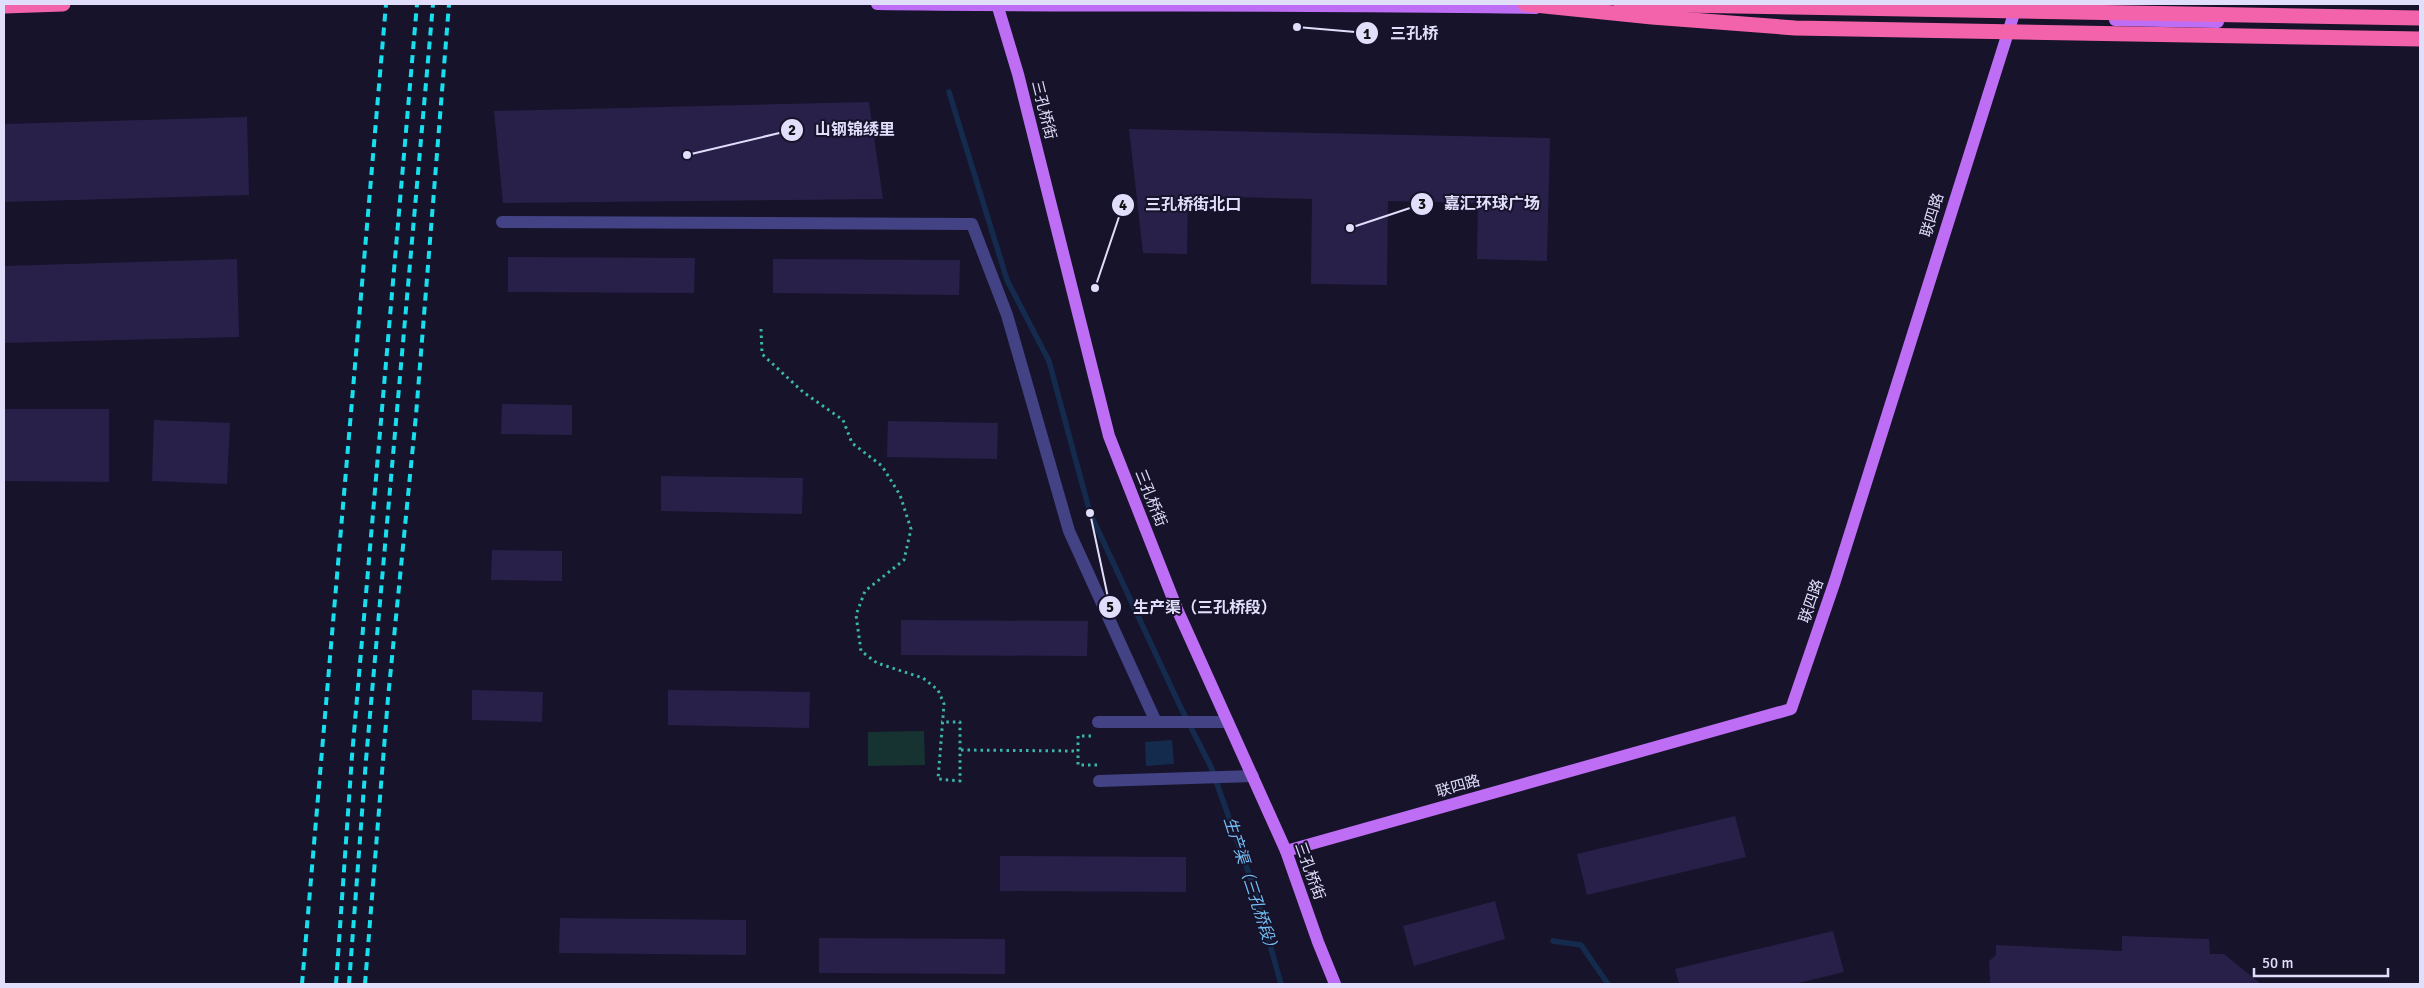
<svg xmlns="http://www.w3.org/2000/svg" width="2424" height="988" font-family="Signika,'Noto Sans SC',sans-serif">
  <style>
    .green { fill: #163331 }
    .water { fill: #142b4d }
    .lines { fill: none; stroke-linecap: round; stroke-linejoin: round }
    .stream { stroke: #142b4d; stroke-width: 5.5 }
    .building { fill: #282049 }
    .path { stroke: #3bb4a9; stroke-width: 3; stroke-dasharray: 2.5 4; stroke-linecap: butt }
    .minor { stroke: #434285; stroke-width: 12 }
    .major { stroke: #be6ef4; stroke-width: 12 }
    .highway { stroke: #f363ac; stroke-width: 15 }
    .rail { stroke: #19deed; stroke-width: 4; stroke-dasharray: 8 6; stroke-linecap: butt }
    .labels { text-anchor: middle; dominant-baseline: central; stroke-width: 4; stroke-linejoin: round; paint-order: stroke }
    .street-label { font-size: 15px; fill: #e1defc; stroke: #16132a }
    .water-label { font-size: 16px; font-style: italic; fill: #74bdf4; stroke: #16132a }
    .leader { fill: none; stroke: #e1defc; stroke-width: 2 }
    .callout-dot { fill: #e1defc; stroke: #16132a; stroke-width: 2 }
    .mark-label { font-size: 15px; text-anchor: middle; font-weight: bold; fill: #111 }
    .callout-label { font-size: 16px; text-anchor: middle; font-weight: bold; fill: #e1defc; stroke: #16132a; stroke-width: 4; stroke-linejoin: round; paint-order: stroke }
  </style>
  <rect width="100%" height="100%" fill="#16132a"/>
  <path class="green" d="M 924,731 L 925,765 L 868,766 L 868,732 Z"/>
  <path class="water" d="M 1172,740 L 1174,764 L 1146,766 L 1145,742 Z"/>
  <g class="lines">
    <g class="stream">
      <path d="M 949,92 L 1007,280 L 1049,361 L 1090,513 L 1180,706 L 1211,767 L 1254,888 L 1281,984"/>
      <path d="M 1553,941 L 1581,945 L 1608,984"/>
    </g>
  </g>
  <g class="building">
    <path d="M 869,102 L 883,199 L 503,203 L 494,111 Z"/>
    <path d="M 247,117 L 249,195 L 4,202 L 4,124 Z"/>
    <path d="M 1129,129 L 1550,138 L 1547,261 L 1477,259 L 1478,203 L 1388,201 L 1387,285 L 1311,284 L 1312,199 L 1188,196 L 1187,254 L 1143,253 Z"/>
    <path d="M 508,257 L 695,258 L 694,293 L 508,292 Z"/>
    <path d="M 237,259 L 239,337 L 4,343 L 4,266 Z"/>
    <path d="M 773,259 L 960,260 L 959,295 L 773,293 Z"/>
    <path d="M 502,404 L 572,405 L 572,435 L 501,434 Z"/>
    <path d="M 4,409 L 109,409 L 109,482 L 4,481 Z"/>
    <path d="M 154,420 L 230,423 L 227,484 L 152,481 Z"/>
    <path d="M 888,421 L 998,423 L 997,459 L 887,457 Z"/>
    <path d="M 661,476 L 803,478 L 802,514 L 661,511 Z"/>
    <path d="M 492,550 L 562,551 L 562,581 L 491,580 Z"/>
    <path d="M 901,620 L 1088,621 L 1087,656 L 901,655 Z"/>
    <path d="M 472,690 L 543,692 L 542,722 L 472,720 Z"/>
    <path d="M 668,690 L 810,692 L 809,728 L 668,725 Z"/>
    <path d="M 1735,816 L 1746,857 L 1587,895 L 1577,854 Z"/>
    <path d="M 1000,856 L 1186,857 L 1186,892 L 1000,891 Z"/>
    <path d="M 1495,901 L 1505,939 L 1414,966 L 1403,926 Z"/>
    <path d="M 560,918 L 746,920 L 746,955 L 559,953 Z"/>
    <path d="M 1833,931 L 1844,972 L 1794,984 L 1679,984 L 1675,969 Z"/>
    <path d="M 2122,936 L 2209,939 L 2210,954 L 2224,954 L 2261,984 L 1990,984 L 1989,961 L 1996,955 L 1996,945 L 2122,951 Z"/>
    <path d="M 819,938 L 1005,939 L 1005,974 L 819,973 Z"/>
  </g>
  <g class="lines">
    <g class="path">
      <path d="M 761,329 L 762,354 L 803,392 L 843,420 L 852,443 L 882,466 L 900,495 L 911,529 L 904,560 L 865,591 L 856,615 L 861,651 L 877,663 L 923,678 L 938,690 L 944,704 L 938,779 L 960,781 L 960,722 L 941,722"/>
      <path d="M 1091,736 L 1078,736 L 1078,765 L 1098,765"/>
      <path d="M 961,750 L 1078,751"/>
    </g>
    <g class="minor">
      <path d="M 502,222 L 972,224 L 1007,315 L 1069,531 L 1156,722"/>
      <path d="M 1098,722 L 1228,722"/>
      <path d="M 1099,781 L 1253,776"/>
    </g>
    <g class="major">
      <path d="M 877,4 C 1097,7 1316,4 1536,8"/>
      <path d="M 997,4 L 1018,74 L 1109,436 L 1177,609 L 1286,851 L 1318,942 L 1335,984"/>
      <path d="M 2115,20 L 2218,22"/>
      <path d="M 1286,851 L 1791,709 L 1835,581 L 2017,4"/>
    </g>
    <g class="highway">
      <path d="M 1525,4 L 1652,17 L 1795,28 L 2420,39"/>
      <path d="M 1621,4 L 2420,18"/>
      <path d="M 4,6 L 63,4"/>
    </g>
    <g class="rail">
      <path d="M 302,984 L 386,4"/>
      <path d="M 336,984 L 352,756 L 417,4"/>
      <path d="M 349,984 L 366,760 L 433,4"/>
      <path d="M 365,984 L 388,698 L 416,415 L 449,4"/>
    </g>
  </g>
  <g class="labels">
    <g class="street-label">
      <text transform="translate(1044 110) rotate(76)">三孔桥街</text>
      <text transform="translate(1932 215) rotate(-73)">联四路</text>
      <text transform="translate(1151 498) rotate(68)">三孔桥街</text>
      <text transform="translate(1811 601) rotate(-71)">联四路</text>
      <text transform="translate(1458 786) rotate(-16)">联四路</text>
      <text transform="translate(1310 871) rotate(70)">三孔桥街</text>
    </g>
    <g class="water-label">
      <text transform="translate(1251 886) rotate(72)">生产渠（三孔桥段）</text>
    </g>
  </g>
  <path class="leader" d="M1297 27L1367 33M687 155L792 130M1350 228L1422 204M1095 288L1123 205M1090 513L1110 607"/>
  <g class="callout-dot">
    <circle cx="1297" cy="27" r="5"/>
    <circle cx="687" cy="155" r="5"/>
    <circle cx="1350" cy="228" r="5"/>
    <circle cx="1095" cy="288" r="5"/>
    <circle cx="1090" cy="513" r="5"/>
    <circle cx="1367" cy="33" r="12"/>
    <circle cx="792" cy="130" r="12"/>
    <circle cx="1422" cy="204" r="12"/>
    <circle cx="1123" cy="205" r="12"/>
    <circle cx="1110" cy="607" r="12"/>
  </g>
  <g class="mark-label">
    <text x="1367" y="39">1</text>
    <text x="792" y="135">2</text>
    <text x="1422" y="209">3</text>
    <text x="1123" y="210">4</text>
    <text x="1110" y="612">5</text>
  </g>
  <g class="callout-label">
    <text x="1414" y="39">三孔桥</text>
    <text x="855" y="135">山钢锦绣里</text>
    <text x="1492" y="209">嘉汇环球广场</text>
    <text x="1193" y="210">三孔桥街北口</text>
    <text x="1205" y="613">生产渠（三孔桥段）</text>
  </g>
  <rect width="2424" height="988" fill="none" stroke="#e1defc" stroke-width="10"/>
  <path d="M2254 968v8h134v-8" fill="none" stroke="#e1defc" stroke-width="2.5"/>
  <text x="2262" y="968" font-size="15" fill="#e1defc" stroke="#16132a" stroke-width="4" paint-order="stroke">50 m</text>
</svg>
